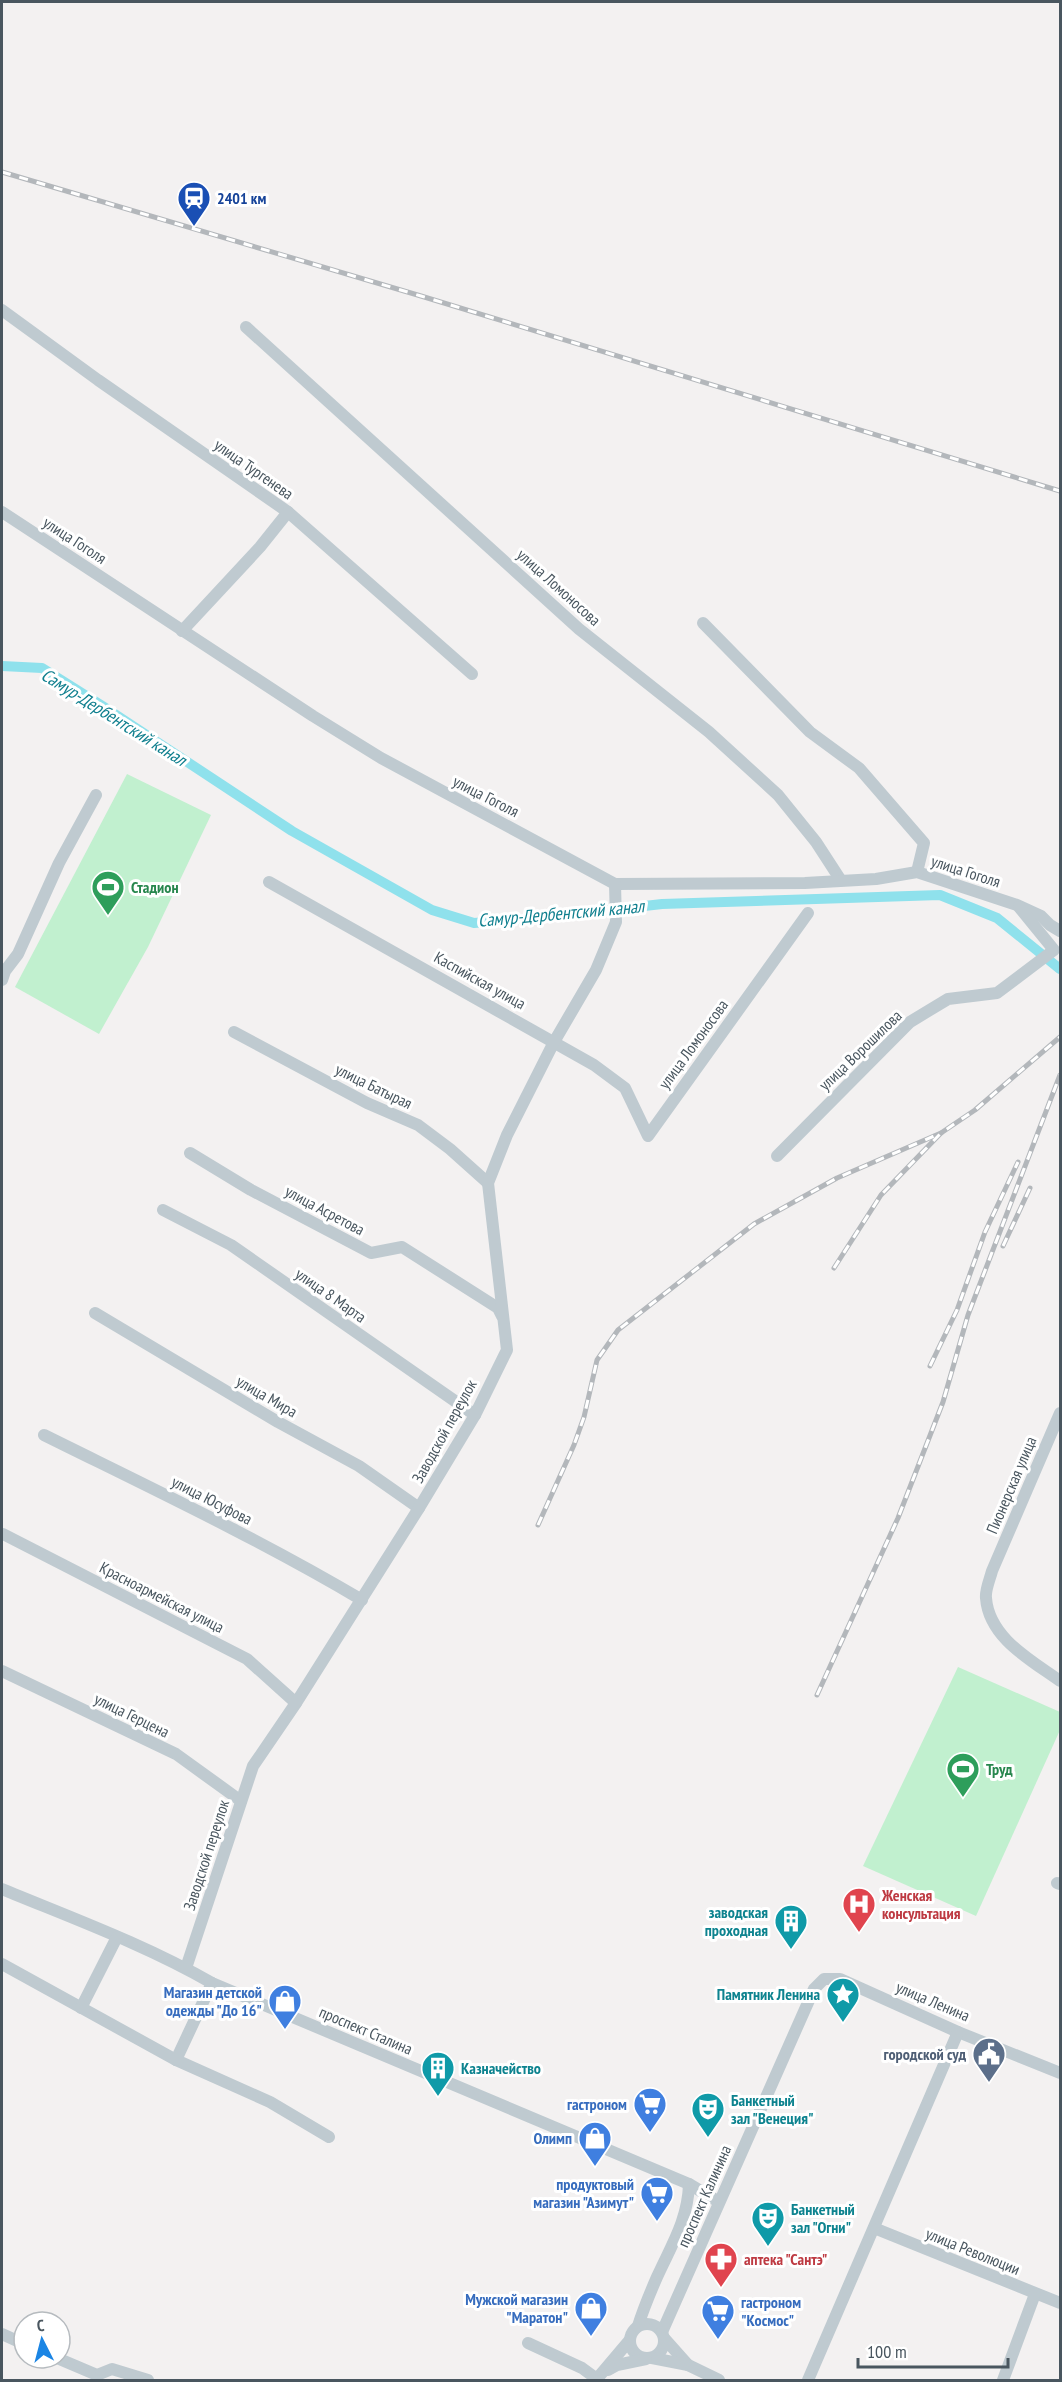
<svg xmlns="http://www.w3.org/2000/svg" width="1062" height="2382" font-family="'PT Sans Narrow',sans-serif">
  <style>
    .green { fill: #c1f0cf }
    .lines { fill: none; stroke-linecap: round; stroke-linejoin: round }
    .canal { stroke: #8fe1ec; stroke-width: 10 }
    .minor { stroke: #bfcad0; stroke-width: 12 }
    .rail-casing { stroke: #b3b7bb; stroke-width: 5 }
    .rail { stroke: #fff; stroke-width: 3; stroke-dasharray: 9; stroke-linecap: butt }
    .labels { text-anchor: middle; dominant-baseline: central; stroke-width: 6; stroke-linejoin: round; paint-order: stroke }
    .transit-label { font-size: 16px; font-weight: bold; fill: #164399; stroke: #fff; text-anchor: start }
    .street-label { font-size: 16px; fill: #49565f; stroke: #fff }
    .leisure-label { font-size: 16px; font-weight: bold; fill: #27864d; stroke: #fff; text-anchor: start }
    .health-label { font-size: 16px; font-weight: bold; fill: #be3a42; stroke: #fff; text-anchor: start }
    .culture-label { font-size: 16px; font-weight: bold; fill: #0d838f; stroke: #fff; text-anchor: start }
    .shop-label { font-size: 16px; font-weight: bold; fill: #366cbe; stroke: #fff; text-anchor: end }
    .service-label { font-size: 16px; font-weight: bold; fill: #4e5e75; stroke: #fff; text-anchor: end }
    .water-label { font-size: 18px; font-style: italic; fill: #0f7f8e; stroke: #fff }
  </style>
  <rect width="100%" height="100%" fill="#f3f1f1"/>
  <g class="green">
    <path d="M 127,774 L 211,815 L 148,947 L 99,1034 L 15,987 Z"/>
    <path d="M 958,1667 L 1060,1712 L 1060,1730 L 976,1916 L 863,1866 Z"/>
  </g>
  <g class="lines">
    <path class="canal" d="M 2,666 L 42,668 L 104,707 L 292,831 L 432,910 L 474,923 L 558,916 L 662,904 L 940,895 L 997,918 L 1060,969"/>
    <g class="minor">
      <path d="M 2,310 L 98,380 L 288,512 L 472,674"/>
      <path d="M 246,327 L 579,629 L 709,732 L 778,795 L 816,842 L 840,879"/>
      <path d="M 2,512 L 313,716 L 381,758 L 615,884 L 805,883 L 876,879 L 917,872 L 1017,905 L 1041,916 L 1050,925 L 1060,931"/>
      <path d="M 703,623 L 810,732 L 859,768 L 924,843 L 917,872"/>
      <path d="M 182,631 L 260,547 L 288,512"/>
      <path d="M 269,882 L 594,1065 L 625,1088 L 648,1136 L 808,913"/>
      <path d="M 2,980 L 5,971 L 18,954 L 59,863 L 96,795"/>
      <path d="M 234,1032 L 367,1103 L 418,1125 L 450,1149 L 488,1183"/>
      <path d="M 190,1153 L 251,1190 L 371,1253 L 402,1247 L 498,1308 L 502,1316"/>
      <path d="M 777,1156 L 910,1022 L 948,999 L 997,993 L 1054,950 L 1019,907"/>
      <path d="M 163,1210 L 231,1245 L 475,1415"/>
      <path d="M 95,1313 L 278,1422 L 359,1466 L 419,1508"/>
      <path d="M 1060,1413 L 992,1571 C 990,1579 985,1590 986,1598 C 989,1638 1031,1660 1060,1681"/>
      <path d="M 44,1435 C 151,1488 259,1539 362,1600"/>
      <path d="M 3,1534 L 247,1659 L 296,1703"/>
      <path d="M 2,1671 L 176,1754 L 241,1801"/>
      <path d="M 1057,1883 L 1060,1884"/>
      <path d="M 2,1889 C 72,1918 146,1945 212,1983 L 689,2184 L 719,2202"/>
      <path d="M 2,1964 L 176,2060 L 270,2102 L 329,2137"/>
      <path d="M 186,1968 L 253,1766 L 296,1703 L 419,1508 L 475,1415 L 507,1350 L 488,1183 L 507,1135 L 554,1042 L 596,970 L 616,922 L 615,884"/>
      <path d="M 81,2008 L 117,1937"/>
      <path d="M 176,2060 L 212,1983"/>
      <path d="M 874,2228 L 1060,2303"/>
      <circle cx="647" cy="2341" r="17"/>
      <path d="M 638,2326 C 643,2310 650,2293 657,2277 C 671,2246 688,2220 689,2184"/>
      <path d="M 662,2332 L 814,1989 L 824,1979 L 840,1979 L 958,2032 L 1060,2073"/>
      <path d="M 2,2334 L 24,2344"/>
      <path d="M 664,2338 L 688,2365"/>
      <path d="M 528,2343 L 582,2368 L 597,2379"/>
      <path d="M 57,2358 L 97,2375 L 112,2369 L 148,2380"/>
      <path d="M 652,2358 L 688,2365 L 719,2380"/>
      <path d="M 608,2370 L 617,2365 L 646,2359"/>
      <path d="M 596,2380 L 629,2341"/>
      <path d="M 808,2380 L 958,2032"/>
      <path d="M 1003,2380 L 1035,2294"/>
    </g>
    <defs>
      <g id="rail">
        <path d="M 2,172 L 421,296 L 1060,491"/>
        <path d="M 1003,1246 L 1030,1188"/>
        <path d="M 834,1268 L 881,1195 L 941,1133 L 975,1110 L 1060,1037"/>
        <path d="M 930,1366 L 957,1310 L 985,1232 L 1018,1162"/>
        <path d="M 538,1525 L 574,1445 L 584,1417 L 597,1360 L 618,1330 L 754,1224 L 837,1178 L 941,1133"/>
        <path d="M 817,1695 L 898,1518 L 943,1402 L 968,1315 L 1060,1075"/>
      </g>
    </defs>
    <use href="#rail" class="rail-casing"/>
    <use href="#rail" class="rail"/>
  </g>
  <defs>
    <symbol id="station-pin" viewBox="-11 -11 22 30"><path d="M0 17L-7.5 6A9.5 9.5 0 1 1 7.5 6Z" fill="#1a4fb4" stroke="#fff"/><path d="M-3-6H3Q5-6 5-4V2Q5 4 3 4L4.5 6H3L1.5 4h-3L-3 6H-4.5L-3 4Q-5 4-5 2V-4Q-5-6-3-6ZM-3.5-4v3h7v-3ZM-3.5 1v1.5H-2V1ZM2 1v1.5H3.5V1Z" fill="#fff"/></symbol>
    <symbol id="stadium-pin" viewBox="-11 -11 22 30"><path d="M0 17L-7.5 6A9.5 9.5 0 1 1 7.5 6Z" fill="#2e9e5b" stroke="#fff"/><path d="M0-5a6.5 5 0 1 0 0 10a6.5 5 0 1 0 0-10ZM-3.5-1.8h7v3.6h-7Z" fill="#fff"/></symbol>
    <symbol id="hospital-pin" viewBox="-11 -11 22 30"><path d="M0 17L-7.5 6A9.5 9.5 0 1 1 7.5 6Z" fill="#e0444e" stroke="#fff"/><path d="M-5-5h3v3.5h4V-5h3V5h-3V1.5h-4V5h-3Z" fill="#fff"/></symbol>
    <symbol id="building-pin" viewBox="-11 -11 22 30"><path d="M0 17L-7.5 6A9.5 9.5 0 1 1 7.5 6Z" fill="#0f9aa8" stroke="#fff"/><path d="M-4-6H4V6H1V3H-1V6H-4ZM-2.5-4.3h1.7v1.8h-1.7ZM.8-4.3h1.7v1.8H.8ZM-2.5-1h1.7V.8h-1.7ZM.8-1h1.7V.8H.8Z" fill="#fff"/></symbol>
    <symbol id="sight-pin" viewBox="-11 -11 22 30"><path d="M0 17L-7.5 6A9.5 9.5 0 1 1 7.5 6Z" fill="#0f9aa8" stroke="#fff"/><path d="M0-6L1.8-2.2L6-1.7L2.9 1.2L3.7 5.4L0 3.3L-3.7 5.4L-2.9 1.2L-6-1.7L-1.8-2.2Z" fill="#fff"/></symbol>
    <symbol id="shop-pin" viewBox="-11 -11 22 30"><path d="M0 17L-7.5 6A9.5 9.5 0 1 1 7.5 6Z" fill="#3f7fe0" stroke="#fff"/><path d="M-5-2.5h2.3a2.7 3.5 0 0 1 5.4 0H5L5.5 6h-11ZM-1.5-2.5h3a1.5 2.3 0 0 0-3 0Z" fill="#fff"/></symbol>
    <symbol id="civic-pin" viewBox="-11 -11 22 30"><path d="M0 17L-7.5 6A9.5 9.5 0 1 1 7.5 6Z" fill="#5c6f8a" stroke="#fff"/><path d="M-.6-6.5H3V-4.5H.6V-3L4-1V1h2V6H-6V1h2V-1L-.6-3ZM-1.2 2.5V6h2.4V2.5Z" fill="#fff"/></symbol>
    <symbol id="supermarket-pin" viewBox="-11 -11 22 30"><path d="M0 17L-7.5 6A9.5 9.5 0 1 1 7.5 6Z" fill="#3f7fe0" stroke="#fff"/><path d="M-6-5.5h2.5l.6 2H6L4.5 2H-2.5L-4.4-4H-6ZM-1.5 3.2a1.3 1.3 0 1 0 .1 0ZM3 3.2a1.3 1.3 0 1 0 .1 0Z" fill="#fff"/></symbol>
    <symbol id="theatre-pin" viewBox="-11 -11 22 30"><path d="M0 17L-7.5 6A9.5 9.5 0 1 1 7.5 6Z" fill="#0f9aa8" stroke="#fff"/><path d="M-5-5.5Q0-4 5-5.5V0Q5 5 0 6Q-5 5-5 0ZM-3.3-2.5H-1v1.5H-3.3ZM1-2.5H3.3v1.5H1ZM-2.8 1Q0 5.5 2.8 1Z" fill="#fff"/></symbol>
    <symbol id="pharmacy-pin" viewBox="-11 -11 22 30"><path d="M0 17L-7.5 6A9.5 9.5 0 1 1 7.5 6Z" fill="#e0444e" stroke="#fff"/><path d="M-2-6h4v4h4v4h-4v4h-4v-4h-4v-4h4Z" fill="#fff"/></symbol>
  </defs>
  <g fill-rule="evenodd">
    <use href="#station-pin" x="175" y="179" width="38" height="52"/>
    <use href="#stadium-pin" x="89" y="868" width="38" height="52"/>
    <use href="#stadium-pin" x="944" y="1750" width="38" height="52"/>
    <use href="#hospital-pin" x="840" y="1885" width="38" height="52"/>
    <use href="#building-pin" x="772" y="1902" width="38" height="52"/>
    <use href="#sight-pin" x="824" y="1975" width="38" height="52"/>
    <use href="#shop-pin" x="266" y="1982" width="38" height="52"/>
    <use href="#civic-pin" x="970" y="2035" width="38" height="52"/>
    <use href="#building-pin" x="419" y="2049" width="38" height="52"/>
    <use href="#supermarket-pin" x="631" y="2085" width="38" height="52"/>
    <use href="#theatre-pin" x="689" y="2090" width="38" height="52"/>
    <use href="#shop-pin" x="576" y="2119" width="38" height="52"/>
    <use href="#supermarket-pin" x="638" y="2174" width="38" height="52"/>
    <use href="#theatre-pin" x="749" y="2199" width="38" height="52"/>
    <use href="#pharmacy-pin" x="702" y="2240" width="38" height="52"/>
    <use href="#shop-pin" x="572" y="2289" width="38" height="52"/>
    <use href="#supermarket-pin" x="699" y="2292" width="38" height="52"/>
  </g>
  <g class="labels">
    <g class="transit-label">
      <text x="217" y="198">2401 км</text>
    </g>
    <g class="street-label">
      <text transform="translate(254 469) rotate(35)">улица Тургенева</text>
      <text transform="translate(75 540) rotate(33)">улица Гоголя</text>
      <text transform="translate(559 587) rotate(42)">улица Ломоносова</text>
      <text transform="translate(486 796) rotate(27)">улица Гоголя</text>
      <text transform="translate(966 871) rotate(18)">улица Гоголя</text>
      <text transform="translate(480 980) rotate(29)">Каспийская улица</text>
      <text transform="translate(693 1044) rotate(-54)">улица Ломоносова</text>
      <text transform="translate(860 1050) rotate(-44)">улица Ворошилова</text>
      <text transform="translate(374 1086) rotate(26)">улица Батырая</text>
      <text transform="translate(325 1210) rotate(28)">улица Асретова</text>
      <text transform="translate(331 1295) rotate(35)">улица 8 Марта</text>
      <text transform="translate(267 1396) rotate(30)">улица Мира</text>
      <text transform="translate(444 1431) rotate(-61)">Заводской переулок</text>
      <text transform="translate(1011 1485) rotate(-67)">Пионерская улица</text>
      <text transform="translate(212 1500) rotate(27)">улица Юсуфова</text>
      <text transform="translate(162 1597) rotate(27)">Красноармейская улица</text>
      <text transform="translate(132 1715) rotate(26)">улица Герцена</text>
      <text transform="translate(206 1855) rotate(-72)">Заводской переулок</text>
      <text transform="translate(933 2001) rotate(23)">улица Ленина</text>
      <text transform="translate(366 2030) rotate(23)">проспект Сталина</text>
      <text transform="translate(704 2196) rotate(-66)">проспект Калинина</text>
      <text transform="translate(973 2251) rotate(22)">улица Революции</text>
    </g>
    <g class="leisure-label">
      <text x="131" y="887">Стадион</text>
      <text x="986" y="1769">Труд</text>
    </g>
    <g class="health-label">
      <text x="882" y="1895">Женская<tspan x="882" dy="18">консультация</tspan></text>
      <text x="744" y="2259">аптека "Сантэ"</text>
    </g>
    <g class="culture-label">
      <text x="768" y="1912" text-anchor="end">заводская<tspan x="768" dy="18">проходная</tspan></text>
      <text x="820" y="1994" text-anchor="end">Памятник Ленина</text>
      <text x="461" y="2068">Казначейство</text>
      <text x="731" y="2100">Банкетный<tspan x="731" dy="18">зал "Венеция"</tspan></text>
      <text x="791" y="2209">Банкетный<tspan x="791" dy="18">зал "Огни"</tspan></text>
    </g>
    <g class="shop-label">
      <text x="262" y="1992">Магазин детской<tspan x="262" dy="18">одежды "До 16"</tspan></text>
      <text x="627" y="2104">гастроном</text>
      <text x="572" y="2138">Олимп</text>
      <text x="634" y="2184">продуктовый<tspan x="634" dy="18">магазин "Азимут"</tspan></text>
      <text x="568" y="2299">Мужской магазин<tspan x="568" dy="18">"Маратон"</tspan></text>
      <text x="741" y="2302" text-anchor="start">гастроном<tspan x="741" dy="18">"Космос"</tspan></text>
    </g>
    <g class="service-label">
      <text x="966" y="2054">городской суд</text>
    </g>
    <g class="water-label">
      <text transform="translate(114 717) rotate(32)">Самур-Дербентский канал</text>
      <text transform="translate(561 913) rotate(-5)">Самур-Дербентский канал</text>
    </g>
  </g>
  <rect width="1062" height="2382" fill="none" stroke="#49565f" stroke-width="6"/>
  <g transform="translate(42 2340) rotate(354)"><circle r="28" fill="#ffffff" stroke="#b6bbbf" stroke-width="1.5"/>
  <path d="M0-4.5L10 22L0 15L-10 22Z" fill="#1b85e4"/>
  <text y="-9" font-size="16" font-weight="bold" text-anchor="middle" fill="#49565f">С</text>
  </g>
  <path d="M858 2358v9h150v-9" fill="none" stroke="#49565f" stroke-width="3"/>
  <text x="867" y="2358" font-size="18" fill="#49565f" stroke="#ffffff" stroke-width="4.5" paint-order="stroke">100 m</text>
</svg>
